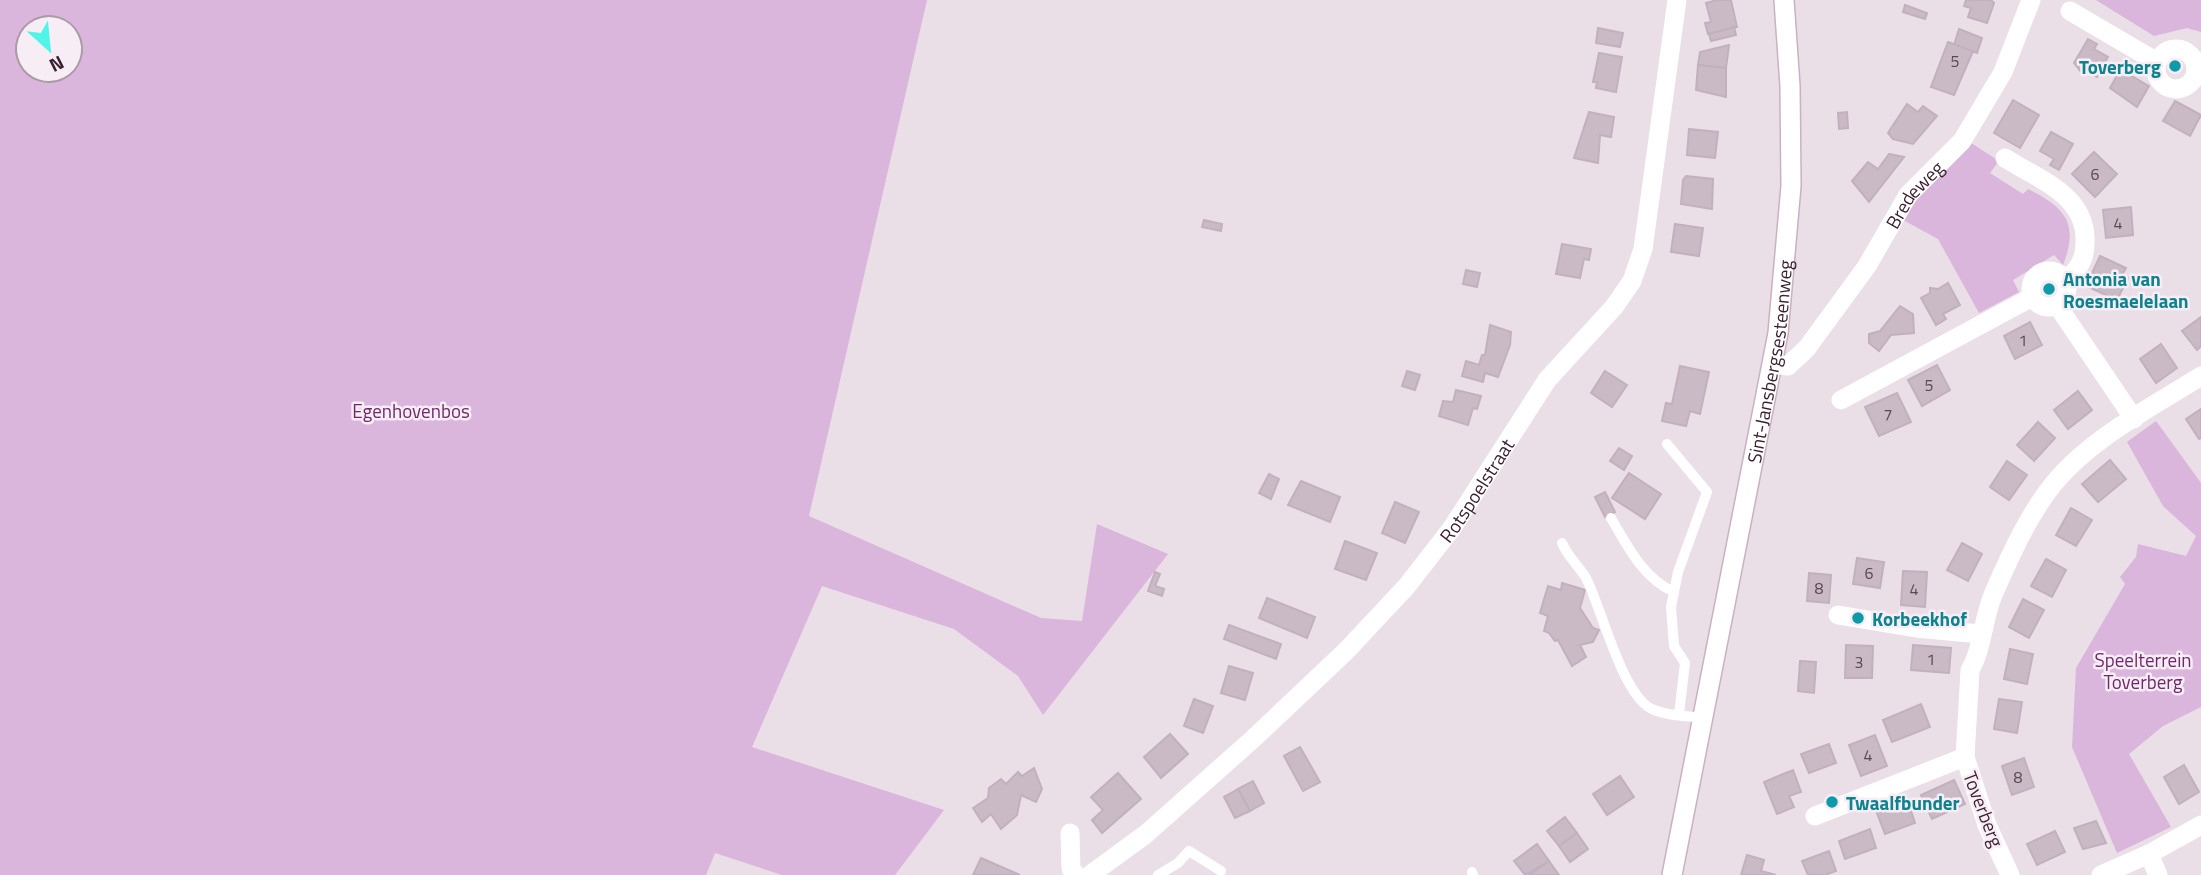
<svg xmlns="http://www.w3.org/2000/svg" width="2201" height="875" font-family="'Titillium Web',sans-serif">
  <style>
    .green { fill: #dab5dc; fill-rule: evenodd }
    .building { fill: #cabac6; stroke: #c3b0be; stroke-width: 2 }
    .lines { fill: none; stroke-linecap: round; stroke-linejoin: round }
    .secondary-casing { stroke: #cab1c2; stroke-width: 22 }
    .service { stroke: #fff; stroke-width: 10 }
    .minor { stroke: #fff; stroke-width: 19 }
    .secondary { stroke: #fff; stroke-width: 19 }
    .culture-dot { fill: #0f9aa8; stroke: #f7eef5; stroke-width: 2.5 }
    .labels { text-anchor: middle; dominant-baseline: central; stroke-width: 5; stroke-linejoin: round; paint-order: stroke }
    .number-label { font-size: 16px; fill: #5d4655 }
    .culture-label { font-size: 19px; font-weight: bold; fill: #0d838f; stroke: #f7eef5; text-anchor: start }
    .street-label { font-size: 19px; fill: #391f2f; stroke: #f7eef5 }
    .park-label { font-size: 19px; fill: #71296c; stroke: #f7eef5 }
  </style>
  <rect width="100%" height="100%" fill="#eadee7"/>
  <g class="green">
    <path d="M 0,0 L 927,0 L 809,516 L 1041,618 L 1082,621 L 1097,524 L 1168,554 L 1043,715 L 1018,676 L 954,629 L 822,586 L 752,747 L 944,810 L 895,875 L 782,875 L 715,853 L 706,875 L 0,875 ZM 28,28 L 70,28 L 70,70 L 28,70 Z"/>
    <path d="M 2096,0 L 2201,0 L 2201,32 L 2187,28 L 2154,36 Z"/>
    <path d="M 1968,141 L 1999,161 L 1990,173 L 2023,194 L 2028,189 C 2066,208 2079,224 2063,265 L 2054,255 L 2013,280 L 2019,292 L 1979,313 L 1938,239 L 1903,220 L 1931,179 Z"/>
    <path d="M 2156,421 L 2201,483 L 2201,707 L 2163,726 L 2129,754 L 2171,827 L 2117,853 L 2072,747 L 2076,668 L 2125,584 L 2120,577 L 2136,557 L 2138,544 L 2186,556 L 2196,536 L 2163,506 L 2127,442 Z"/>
  </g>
  <g class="building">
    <path d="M 1717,0 L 1731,0 L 1737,27 L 1708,34 L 1705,23 L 1711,22 L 1706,3 Z"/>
    <path d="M 1966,0 L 1991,0 L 1994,3 L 1987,23 L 1968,17 L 1971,8 L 1964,6 Z"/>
    <path d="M 1905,5 L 1927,13 L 1925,19 L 1903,12 Z"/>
    <path d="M 1734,27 L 1736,35 L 1711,41 L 1709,34 Z"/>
    <path d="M 1598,28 L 1623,33 L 1620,47 L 1596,43 Z"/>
    <path d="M 1959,29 L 1982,38 L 1977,53 L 1954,45 Z"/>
    <path d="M 2088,39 L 2097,44 L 2094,49 L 2108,57 L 2097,77 L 2086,71 L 2082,73 L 2074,63 Z"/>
    <path d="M 1948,42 L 1973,51 L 1954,95 L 1931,87 Z"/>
    <path d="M 1729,45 L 1726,68 L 1698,65 L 1700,52 Z"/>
    <path d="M 1599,53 L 1622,57 L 1616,92 L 1596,88 L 1597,82 L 1593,82 Z"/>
    <path d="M 2126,60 L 2135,66 L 2130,75 L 2149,86 L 2137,107 L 2110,88 Z"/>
    <path d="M 1698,65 L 1726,68 L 1726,97 L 1696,90 Z"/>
    <path d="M 2013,100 L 2039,115 L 2020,148 L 1994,133 Z"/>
    <path d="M 2175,101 L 2201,115 L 2190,136 L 2163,121 Z"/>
    <path d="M 1907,104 L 1918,112 L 1923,106 L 1937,116 L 1913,144 L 1893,139 L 1888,133 Z"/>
    <path d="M 1589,112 L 1614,117 L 1611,137 L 1600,135 L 1598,163 L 1574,158 Z"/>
    <path d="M 1847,112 L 1848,128 L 1839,129 L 1838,113 Z"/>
    <path d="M 1689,129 L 1718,132 L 1715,158 L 1687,155 Z"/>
    <path d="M 2051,132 L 2073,144 L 2059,170 L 2050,165 L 2054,159 L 2040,151 Z"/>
    <path d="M 2094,152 L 2117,174 L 2095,197 L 2072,174 Z"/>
    <path d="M 1889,154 L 1904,157 L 1869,202 L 1852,181 L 1868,162 L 1878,169 Z"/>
    <path d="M 1686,176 L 1713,179 L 1712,209 L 1681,204 L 1683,180 Z"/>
    <path d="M 2131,207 L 2133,235 L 2106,238 L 2103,210 Z"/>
    <path d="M 1204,220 L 1222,224 L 1221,231 L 1202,227 Z"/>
    <path d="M 1675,224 L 1703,228 L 1699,256 L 1671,252 Z"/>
    <path d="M 1562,244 L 1591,249 L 1589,260 L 1584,259 L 1580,278 L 1556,274 Z"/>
    <path d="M 2100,256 L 2126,268 L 2122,275 L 2128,278 L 2117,300 L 2086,286 Z"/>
    <path d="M 1466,270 L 1480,273 L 1477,287 L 1463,284 Z"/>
    <path d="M 1948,283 L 1960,305 L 1943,314 L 1946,319 L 1936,325 L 1921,298 L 1930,293 L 1930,288 L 1938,289 Z"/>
    <path d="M 1900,306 L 1913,314 L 1914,333 L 1891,335 L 1879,351 L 1869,343 L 1869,334 L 1880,331 Z"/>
    <path d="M 2201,317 L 2201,346 L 2197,350 L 2182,331 Z"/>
    <path d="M 2030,322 L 2042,345 L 2015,359 L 2004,336 Z"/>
    <path d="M 1490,325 L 1511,332 L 1510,345 L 1498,377 L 1485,373 L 1483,382 L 1462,376 L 1466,361 L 1479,365 L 1482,355 L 1485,355 Z"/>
    <path d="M 2161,344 L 2177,368 L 2156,383 L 2140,359 Z"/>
    <path d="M 1937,365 L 1950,390 L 1922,406 L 1908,380 Z"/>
    <path d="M 1680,366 L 1709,372 L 1700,414 L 1690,411 L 1686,426 L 1662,421 L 1666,403 L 1672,404 Z"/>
    <path d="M 1407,371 L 1420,375 L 1415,390 L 1402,386 Z"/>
    <path d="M 1605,371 L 1627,385 L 1612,407 L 1591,393 Z"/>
    <path d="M 1456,390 L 1481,396 L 1477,409 L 1473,408 L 1468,425 L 1439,416 L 1443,401 L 1453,402 Z"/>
    <path d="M 2078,391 L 2092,410 L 2068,429 L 2054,410 Z"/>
    <path d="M 1897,393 L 1911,422 L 1879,436 L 1865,407 Z"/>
    <path d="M 2201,409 L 2201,438 L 2199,439 L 2186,419 Z"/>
    <path d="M 2038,422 L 2055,438 L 2034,461 L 2017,445 Z"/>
    <path d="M 1619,448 L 1632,456 L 1624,470 L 1610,461 Z"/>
    <path d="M 2110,460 L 2126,479 L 2098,502 L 2082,484 Z"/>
    <path d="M 2007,461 L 2027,475 L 2009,500 L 1990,487 Z"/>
    <path d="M 1629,473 L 1661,494 L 1645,519 L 1612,498 Z"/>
    <path d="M 1269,474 L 1279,479 L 1271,499 L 1259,493 Z"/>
    <path d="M 1301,481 L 1340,497 L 1330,522 L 1288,505 Z"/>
    <path d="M 1605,492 L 1615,512 L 1605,517 L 1595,497 Z"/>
    <path d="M 1395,502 L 1419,512 L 1405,543 L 1382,533 Z"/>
    <path d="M 2071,508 L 2092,520 L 2076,546 L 2056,535 Z"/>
    <path d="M 1345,541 L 1377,553 L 1366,580 L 1335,569 Z"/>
    <path d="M 1962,543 L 1982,554 L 1968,581 L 1947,570 Z"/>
    <path d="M 1857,558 L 1884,562 L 1880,588 L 1853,584 Z"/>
    <path d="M 2046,559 L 2066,570 L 2052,597 L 2031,586 Z"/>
    <path d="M 1903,571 L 1927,572 L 1925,607 L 1901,605 Z"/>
    <path d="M 1155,572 L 1160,574 L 1155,586 L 1164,589 L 1162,596 L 1148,591 Z"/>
    <path d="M 1809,573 L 1831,575 L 1829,603 L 1807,601 Z"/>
    <path d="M 1562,583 L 1585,590 L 1580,608 L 1593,628 L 1599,630 L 1593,642 L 1580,645 L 1586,657 L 1572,666 L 1558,640 L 1555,641 L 1549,633 L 1544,631 L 1548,616 L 1540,613 L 1548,586 L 1561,590 Z"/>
    <path d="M 1267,598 L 1315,617 L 1307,638 L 1259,618 Z"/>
    <path d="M 2023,599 L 2044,610 L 2029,638 L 2009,627 Z"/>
    <path d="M 1229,625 L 1281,644 L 1276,659 L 1224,639 Z"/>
    <path d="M 1846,645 L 1873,646 L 1872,678 L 1845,678 Z"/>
    <path d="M 1913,645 L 1951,648 L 1949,673 L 1911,670 Z"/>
    <path d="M 2010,649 L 2033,654 L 2027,684 L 2004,679 Z"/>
    <path d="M 1800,661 L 1816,662 L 1814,693 L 1798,691 Z"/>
    <path d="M 1229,666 L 1253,673 L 1245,700 L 1221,693 Z"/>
    <path d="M 1194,699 L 1213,706 L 1203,733 L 1184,726 Z"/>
    <path d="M 1999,699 L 2022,702 L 2017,733 L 1994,729 Z"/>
    <path d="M 1921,704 L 1930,727 L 1892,742 L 1883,720 Z"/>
    <path d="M 1170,734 L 1188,754 L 1161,778 L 1144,757 Z"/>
    <path d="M 1875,735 L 1887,766 L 1861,776 L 1849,745 Z"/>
    <path d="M 1829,744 L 1836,763 L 1809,773 L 1801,754 Z"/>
    <path d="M 1300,747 L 1320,782 L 1303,791 L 1284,756 Z"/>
    <path d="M 2024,758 L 2034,787 L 2012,795 L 2002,766 Z"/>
    <path d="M 2184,765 L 2199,792 L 2179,804 L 2164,777 Z"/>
    <path d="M 1034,768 L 1042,789 L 1036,802 L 1021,795 L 1017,815 L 1001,829 L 991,814 L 982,822 L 973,808 L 988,798 L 989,788 L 1001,779 L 1006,784 L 1018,772 L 1022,776 Z"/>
    <path d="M 1793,770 L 1801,792 L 1789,796 L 1794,807 L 1777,814 L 1764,782 Z"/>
    <path d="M 1118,773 L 1141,799 L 1102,833 L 1092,820 L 1103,810 L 1091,797 Z"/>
    <path d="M 1620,776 L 1634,797 L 1607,815 L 1593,794 Z"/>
    <path d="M 1954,780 L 1965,804 L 1932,819 L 1921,795 Z"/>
    <path d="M 1253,781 L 1264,803 L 1250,811 L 1238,789 Z"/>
    <path d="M 1238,789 L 1250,811 L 1235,818 L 1224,797 Z"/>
    <path d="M 1908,802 L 1915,823 L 1885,834 L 1877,813 Z"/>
    <path d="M 1565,817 L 1577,833 L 1559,846 L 1547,831 Z"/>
    <path d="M 2096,821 L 2106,843 L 2083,849 L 2074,828 Z"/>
    <path d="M 1870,829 L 1876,848 L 1845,859 L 1839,841 Z"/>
    <path d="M 2055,831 L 2065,852 L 2037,865 L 2027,844 Z"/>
    <path d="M 1577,833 L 1588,849 L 1570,862 L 1559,846 Z"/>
    <path d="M 1537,844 L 1549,861 L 1525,875 L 1514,861 Z"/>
    <path d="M 1829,851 L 1836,871 L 1825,875 L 1808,875 L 1802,861 Z"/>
    <path d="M 1747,855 L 1764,860 L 1761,871 L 1776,875 L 1741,875 Z"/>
    <path d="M 981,858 L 1020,875 L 973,875 Z"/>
    <path d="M 1549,861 L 1559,875 L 1529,875 Z"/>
  </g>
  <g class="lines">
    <defs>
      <g id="secondary">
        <path id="s3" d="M 1672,875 L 1778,333 L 1791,186 L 1790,86 L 1784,0"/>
      </g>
    </defs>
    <use href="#secondary" class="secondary-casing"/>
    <g class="service">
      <path d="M 1667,444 L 1707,492 L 1678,572 L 1671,607 L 1674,646 L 1685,663 L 1679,714"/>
      <path d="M 1611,518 C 1628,547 1643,578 1674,592"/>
      <path d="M 1562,543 C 1568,557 1578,565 1586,578 C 1602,609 1621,691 1650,708 C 1665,716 1688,716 1704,718"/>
      <path d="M 1472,872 L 1473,875"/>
      <path d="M 1158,875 L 1178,863 L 1189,851 L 1221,871"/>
    </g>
    <g class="minor">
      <path d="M 2070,11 L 2157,62"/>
      <circle cx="2176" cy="69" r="20"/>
      <path d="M 2005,158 C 2039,180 2088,195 2085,244 C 2085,260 2078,271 2065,280"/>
      <circle cx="2049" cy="289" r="18"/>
      <path d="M 2057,305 L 2134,419"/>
      <path id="s1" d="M 1773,364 L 1788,366 L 1807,348 L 1867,266 L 1908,195 L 1962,141 L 2003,72 L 2031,0"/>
      <path d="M 1841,400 L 2032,297"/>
      <path d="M 1838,615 L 1916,628 L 1980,634"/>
      <path d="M 1815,816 L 1965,757"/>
      <path d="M 1070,833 L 1071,869 L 1076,875"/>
      <path d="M 2149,854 L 2158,875"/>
      <path id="s2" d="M 1090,875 L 1146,834 L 1254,738 L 1346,651 L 1406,587 L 1452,528 L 1547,380 L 1614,307 L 1632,281 L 1643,249 L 1677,0"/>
      <path d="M 2010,875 L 1987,825 L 1965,757 L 1970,670 C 1983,648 1983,618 1993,595 C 2009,558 2029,513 2055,482 C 2093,437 2152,407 2201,376"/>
      <path d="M 2101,875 L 2149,854 L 2201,825"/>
    </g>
    <use href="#secondary" class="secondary"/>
  </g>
  <g class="culture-dot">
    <circle cx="2175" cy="66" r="7"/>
    <circle cx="2049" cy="289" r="7"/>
    <circle cx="1858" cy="618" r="7"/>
    <circle cx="1832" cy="802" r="7"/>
  </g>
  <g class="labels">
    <g class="number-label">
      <text x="1955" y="61">5</text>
      <text x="2095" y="174">6</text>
      <text x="2118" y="223">4</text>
      <text x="2023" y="340">1</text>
      <text x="1929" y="385">5</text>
      <text x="1888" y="414">7</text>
      <text x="1869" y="573">6</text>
      <text x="1819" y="588">8</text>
      <text x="1914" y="589">4</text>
      <text x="1931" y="659">1</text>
      <text x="1859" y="662">3</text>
      <text x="1868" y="755">4</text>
      <text x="2018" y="777">8</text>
    </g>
    <g class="culture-label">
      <text x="2161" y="66" text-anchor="end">Toverberg</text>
      <text x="2063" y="278">Antonia van<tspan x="2063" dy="22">Roesmaelelaan</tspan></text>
      <text x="1872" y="618">Korbeekhof</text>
      <text x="1846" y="802">Twaalfbunder</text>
    </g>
    <g class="street-label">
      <text stroke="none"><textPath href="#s1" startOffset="229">Bredeweg</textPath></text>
      <text stroke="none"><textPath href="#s3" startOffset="523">Sint-Jansbergsesteenweg</textPath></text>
      <text stroke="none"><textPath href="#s2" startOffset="548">Rotspoelstraat</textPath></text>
      <text transform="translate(1984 809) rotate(69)">Toverberg</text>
    </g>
    <g class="park-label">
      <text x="411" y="410">Egenhovenbos</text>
      <text x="2143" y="659">Speelterrein<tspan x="2143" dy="22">Toverberg</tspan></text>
    </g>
  </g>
  <g transform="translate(49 49) rotate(153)"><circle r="33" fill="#f7eef5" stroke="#ab9ba6" stroke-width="2"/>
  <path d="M0-5L12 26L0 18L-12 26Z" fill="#51f5e8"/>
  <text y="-10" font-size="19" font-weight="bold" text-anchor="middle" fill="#391f2f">N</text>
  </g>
</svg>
